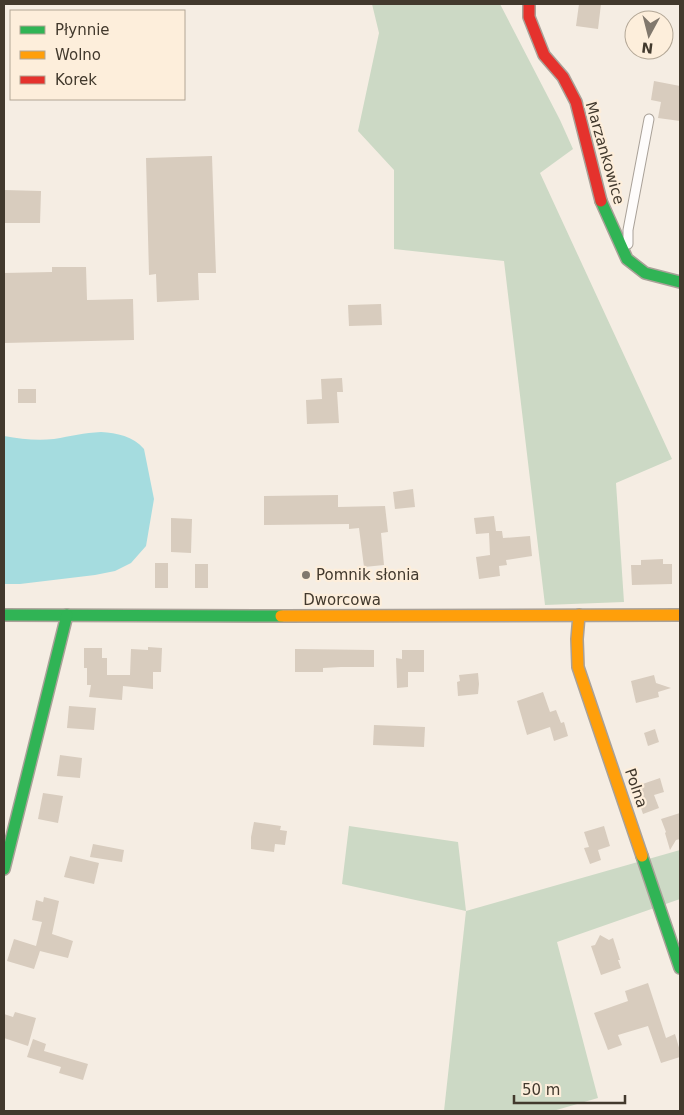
<svg xmlns="http://www.w3.org/2000/svg" width="684" height="1115" font-family="'DejaVu Sans',sans-serif">
  <style>
    .green { fill: #ccd9c5 }
    .water { fill: #a5dcdf }
    .building { fill: #d8ccbe }
    .lines { fill: none; stroke-linecap: round; stroke-linejoin: round }
    .lane-casing { stroke: #a9a198; stroke-width: 11 }
    .fast-casing { stroke: #a9a198; stroke-width: 14 }
    .slow-casing { stroke: #a9a198; stroke-width: 14 }
    .jam-casing { stroke: #a9a198; stroke-width: 14 }
    .lane { stroke: #fefcfb; stroke-width: 9 }
    .fast { stroke: #30b455; stroke-width: 11 }
    .slow { stroke: #ff9f0a; stroke-width: 11 }
    .jam { stroke: #e5322d; stroke-width: 11 }
    .poi-dot { fill: #81786d; stroke: #fdeedb; stroke-width: 2 }
    .labels { text-anchor: middle; dominant-baseline: central; stroke-width: 4.5; stroke-linejoin: round; paint-order: stroke }
    .street-label { font-size: 15px; fill: #42392d; stroke: #fdeedb }
    .poi-label { font-size: 15px; fill: #42392d; stroke: #fdeedb; text-anchor: start }
  </style>
  <rect width="100%" height="100%" fill="#f5ede3"/>
  <g class="green">
    <path d="M 372,4 L 500,4 L 560,120 L 573,149 L 540,173 L 672,459 L 616,483 L 624,602 L 545,605 L 504,261 L 394,249 L 394,170 L 358,131 L 379,33 Z"/>
    <path d="M 349,826 L 458,842 L 466,911 L 680,850 L 680,899 L 557,942 L 598,1098 L 553,1111 L 444,1111 L 466,911 L 342,884 Z"/>
  </g>
  <path class="water" d="M 101,432 C 117,433 133,436 144,449 L 154,499 L 146,546 L 131,563 L 115,571 L 95,575 L 20,584 L 4,584 L 4,436 C 21,439 37,441 54,439 C 71,436 84,433 101,432 Z"/>
  <g class="building">
    <path d="M 579,4 L 601,4 L 598,29 L 576,26 Z"/>
    <path d="M 654,81 L 680,86 L 680,121 L 658,118 L 661,102 L 651,100 Z"/>
    <path d="M 212,156 L 216,273 L 198,273 L 199,300 L 157,302 L 156,274 L 149,275 L 146,158 Z"/>
    <path d="M 4,190 L 41,191 L 40,223 L 4,223 Z"/>
    <path d="M 52,267 L 86,267 L 87,300 L 133,299 L 134,340 L 4,343 L 4,273 L 52,272 Z"/>
    <path d="M 381,304 L 382,325 L 349,326 L 348,305 Z"/>
    <path d="M 342,378 L 343,392 L 337,392 L 339,423 L 307,424 L 306,400 L 322,399 L 321,379 Z"/>
    <rect x="18" y="389" width="18" height="14"/>
    <path d="M 413,489 L 415,507 L 395,509 L 393,492 Z"/>
    <path d="M 338,495 L 338,507 L 385,506 L 388,532 L 381,533 L 384,565 L 364,567 L 359,528 L 349,529 L 349,524 L 264,525 L 264,496 Z"/>
    <path d="M 494,516 L 496,531 L 502,531 L 503,538 L 530,536 L 532,556 L 506,560 L 507,565 L 499,566 L 500,576 L 479,579 L 476,557 L 490,555 L 489,533 L 476,534 L 474,518 Z"/>
    <path d="M 171,518 L 192,519 L 191,553 L 171,552 Z"/>
    <path d="M 663,559 L 663,564 L 672,564 L 672,584 L 632,585 L 631,565 L 641,565 L 641,560 Z"/>
    <rect x="155" y="563" width="13" height="25"/>
    <rect x="195" y="564" width="13" height="24"/>
    <path d="M 148,647 L 162,648 L 161,672 L 153,672 L 153,689 L 123,686 L 122,700 L 89,697 L 91,685 L 87,685 L 87,668 L 84,668 L 84,648 L 102,648 L 102,658 L 107,658 L 107,675 L 130,675 L 131,649 L 148,650 Z"/>
    <path d="M 295,649 L 374,650 L 374,667 L 341,667 L 323,668 L 323,672 L 295,672 Z"/>
    <path d="M 402,650 L 424,650 L 424,672 L 408,672 L 408,687 L 397,688 L 396,658 L 402,659 Z"/>
    <path d="M 478,673 L 479,684 L 478,694 L 458,696 L 457,682 L 460,681 L 459,675 Z"/>
    <path d="M 654,675 L 656,683 L 671,688 L 658,692 L 659,697 L 636,703 L 631,681 Z"/>
    <path d="M 543,692 L 550,712 L 556,710 L 561,723 L 564,722 L 568,736 L 554,741 L 550,727 L 527,735 L 517,701 Z"/>
    <path d="M 69,706 L 96,708 L 94,730 L 67,728 Z"/>
    <path d="M 374,725 L 425,727 L 424,747 L 373,745 Z"/>
    <path d="M 655,729 L 659,742 L 648,746 L 644,733 Z"/>
    <path d="M 60,755 L 82,758 L 80,778 L 57,776 Z"/>
    <path d="M 660,778 L 664,792 L 654,795 L 659,808 L 643,814 L 634,787 Z"/>
    <path d="M 43,793 L 63,796 L 58,823 L 38,819 Z"/>
    <path d="M 680,813 L 680,839 L 676,840 L 670,850 L 665,833 L 666,832 L 661,819 Z"/>
    <path d="M 254,822 L 281,826 L 280,830 L 287,831 L 285,845 L 275,844 L 274,852 L 251,849 L 251,837 Z"/>
    <path d="M 604,826 L 610,846 L 598,850 L 601,860 L 590,864 L 584,848 L 589,847 L 584,832 Z"/>
    <path d="M 93,844 L 124,850 L 122,862 L 90,857 Z"/>
    <path d="M 70,856 L 99,863 L 94,884 L 64,877 Z"/>
    <path d="M 44,897 L 59,901 L 52,934 L 73,941 L 68,958 L 40,951 L 34,969 L 7,961 L 14,939 L 36,946 L 42,922 L 32,920 L 36,900 L 43,902 Z"/>
    <path d="M 600,935 L 609,940 L 613,938 L 620,960 L 618,960 L 621,968 L 601,975 L 591,946 L 595,945 Z"/>
    <path d="M 648,983 L 666,1038 L 675,1034 L 680,1051 L 680,1057 L 661,1063 L 648,1026 L 618,1035 L 622,1045 L 608,1050 L 594,1013 L 628,1001 L 625,991 Z"/>
    <path d="M 15,1012 L 36,1018 L 28,1046 L 4,1038 L 4,1014 L 13,1017 Z"/>
    <path d="M 33,1039 L 46,1044 L 44,1051 L 88,1064 L 83,1080 L 59,1073 L 61,1067 L 27,1057 Z"/>
  </g>
  <g class="lines">
    <defs>
      <path id="lane" d="M 628,244 L 628,230 L 649,119"/>
      <g id="fast">
        <path d="M 601,201 L 627,259 L 645,273 L 680,282"/>
        <path d="M 4,615 L 281,616"/>
        <path d="M 642,856 L 680,968"/>
        <path d="M 4,869 L 67,615"/>
      </g>
      <g id="slow">
        <path d="M 579,615 L 577,639 L 578,667 L 642,856"/>
        <path d="M 281,616 L 680,615"/>
      </g>
      <path id="jam" d="M 529,4 L 529,17 L 544,55 L 563,77 L 576,102 L 601,201"/>
    </defs>
    <use href="#lane" class="lane-casing"/>
    <use href="#fast" class="fast-casing"/>
    <use href="#slow" class="slow-casing"/>
    <use href="#jam" class="jam-casing"/>
    <use href="#lane" class="lane"/>
    <use href="#fast" class="fast"/>
    <use href="#slow" class="slow"/>
    <use href="#jam" class="jam"/>
  </g>
  <circle class="poi-dot" cx="306" cy="575" r="5"/>
  <g class="labels">
    <g class="street-label">
      <text transform="translate(605 153) rotate(74)">Marzankowice</text>
      <text x="342" y="600">Dworcowa</text>
      <text transform="translate(636 788) rotate(71)">Polna</text>
    </g>
    <g class="poi-label">
      <text x="316" y="575">Pomnik słonia</text>
    </g>
  </g>
  <rect width="684" height="1115" fill="none" stroke="#42392d" stroke-width="10"/>
  <rect x="10" y="10" width="175" height="90" fill="#fdeedb" stroke="#b2a695"/>
  <rect x="20" y="26" width="25" height="8" fill="#30b455" stroke="#b2a695"/>
  <text x="55" y="35" font-size="15" fill="#42392d">Płynnie</text>
  <rect x="20" y="51" width="25" height="8" fill="#ff9f0a" stroke="#b2a695"/>
  <text x="55" y="60" font-size="15" fill="#42392d">Wolno</text>
  <rect x="20" y="76" width="25" height="8" fill="#e5322d" stroke="#b2a695"/>
  <text x="55" y="85" font-size="15" fill="#42392d">Korek</text>
  <g transform="translate(649 35) rotate(187)"><circle r="24" fill="#fdeedb" stroke="#b2a695"/>
  <path d="M0-4L9 19L0 12L-9 19Z" fill="#81786d"/>
  <text y="-8" font-size="14" font-weight="bold" text-anchor="middle" fill="#42392d">N</text>
  </g>
  <path d="M514 1095v8h111v-8" fill="none" stroke="#42392d" stroke-width="2.5"/>
  <text x="522" y="1095" font-size="15" fill="#42392d" stroke="#fdeedb" stroke-width="4" paint-order="stroke">50 m</text>
</svg>
